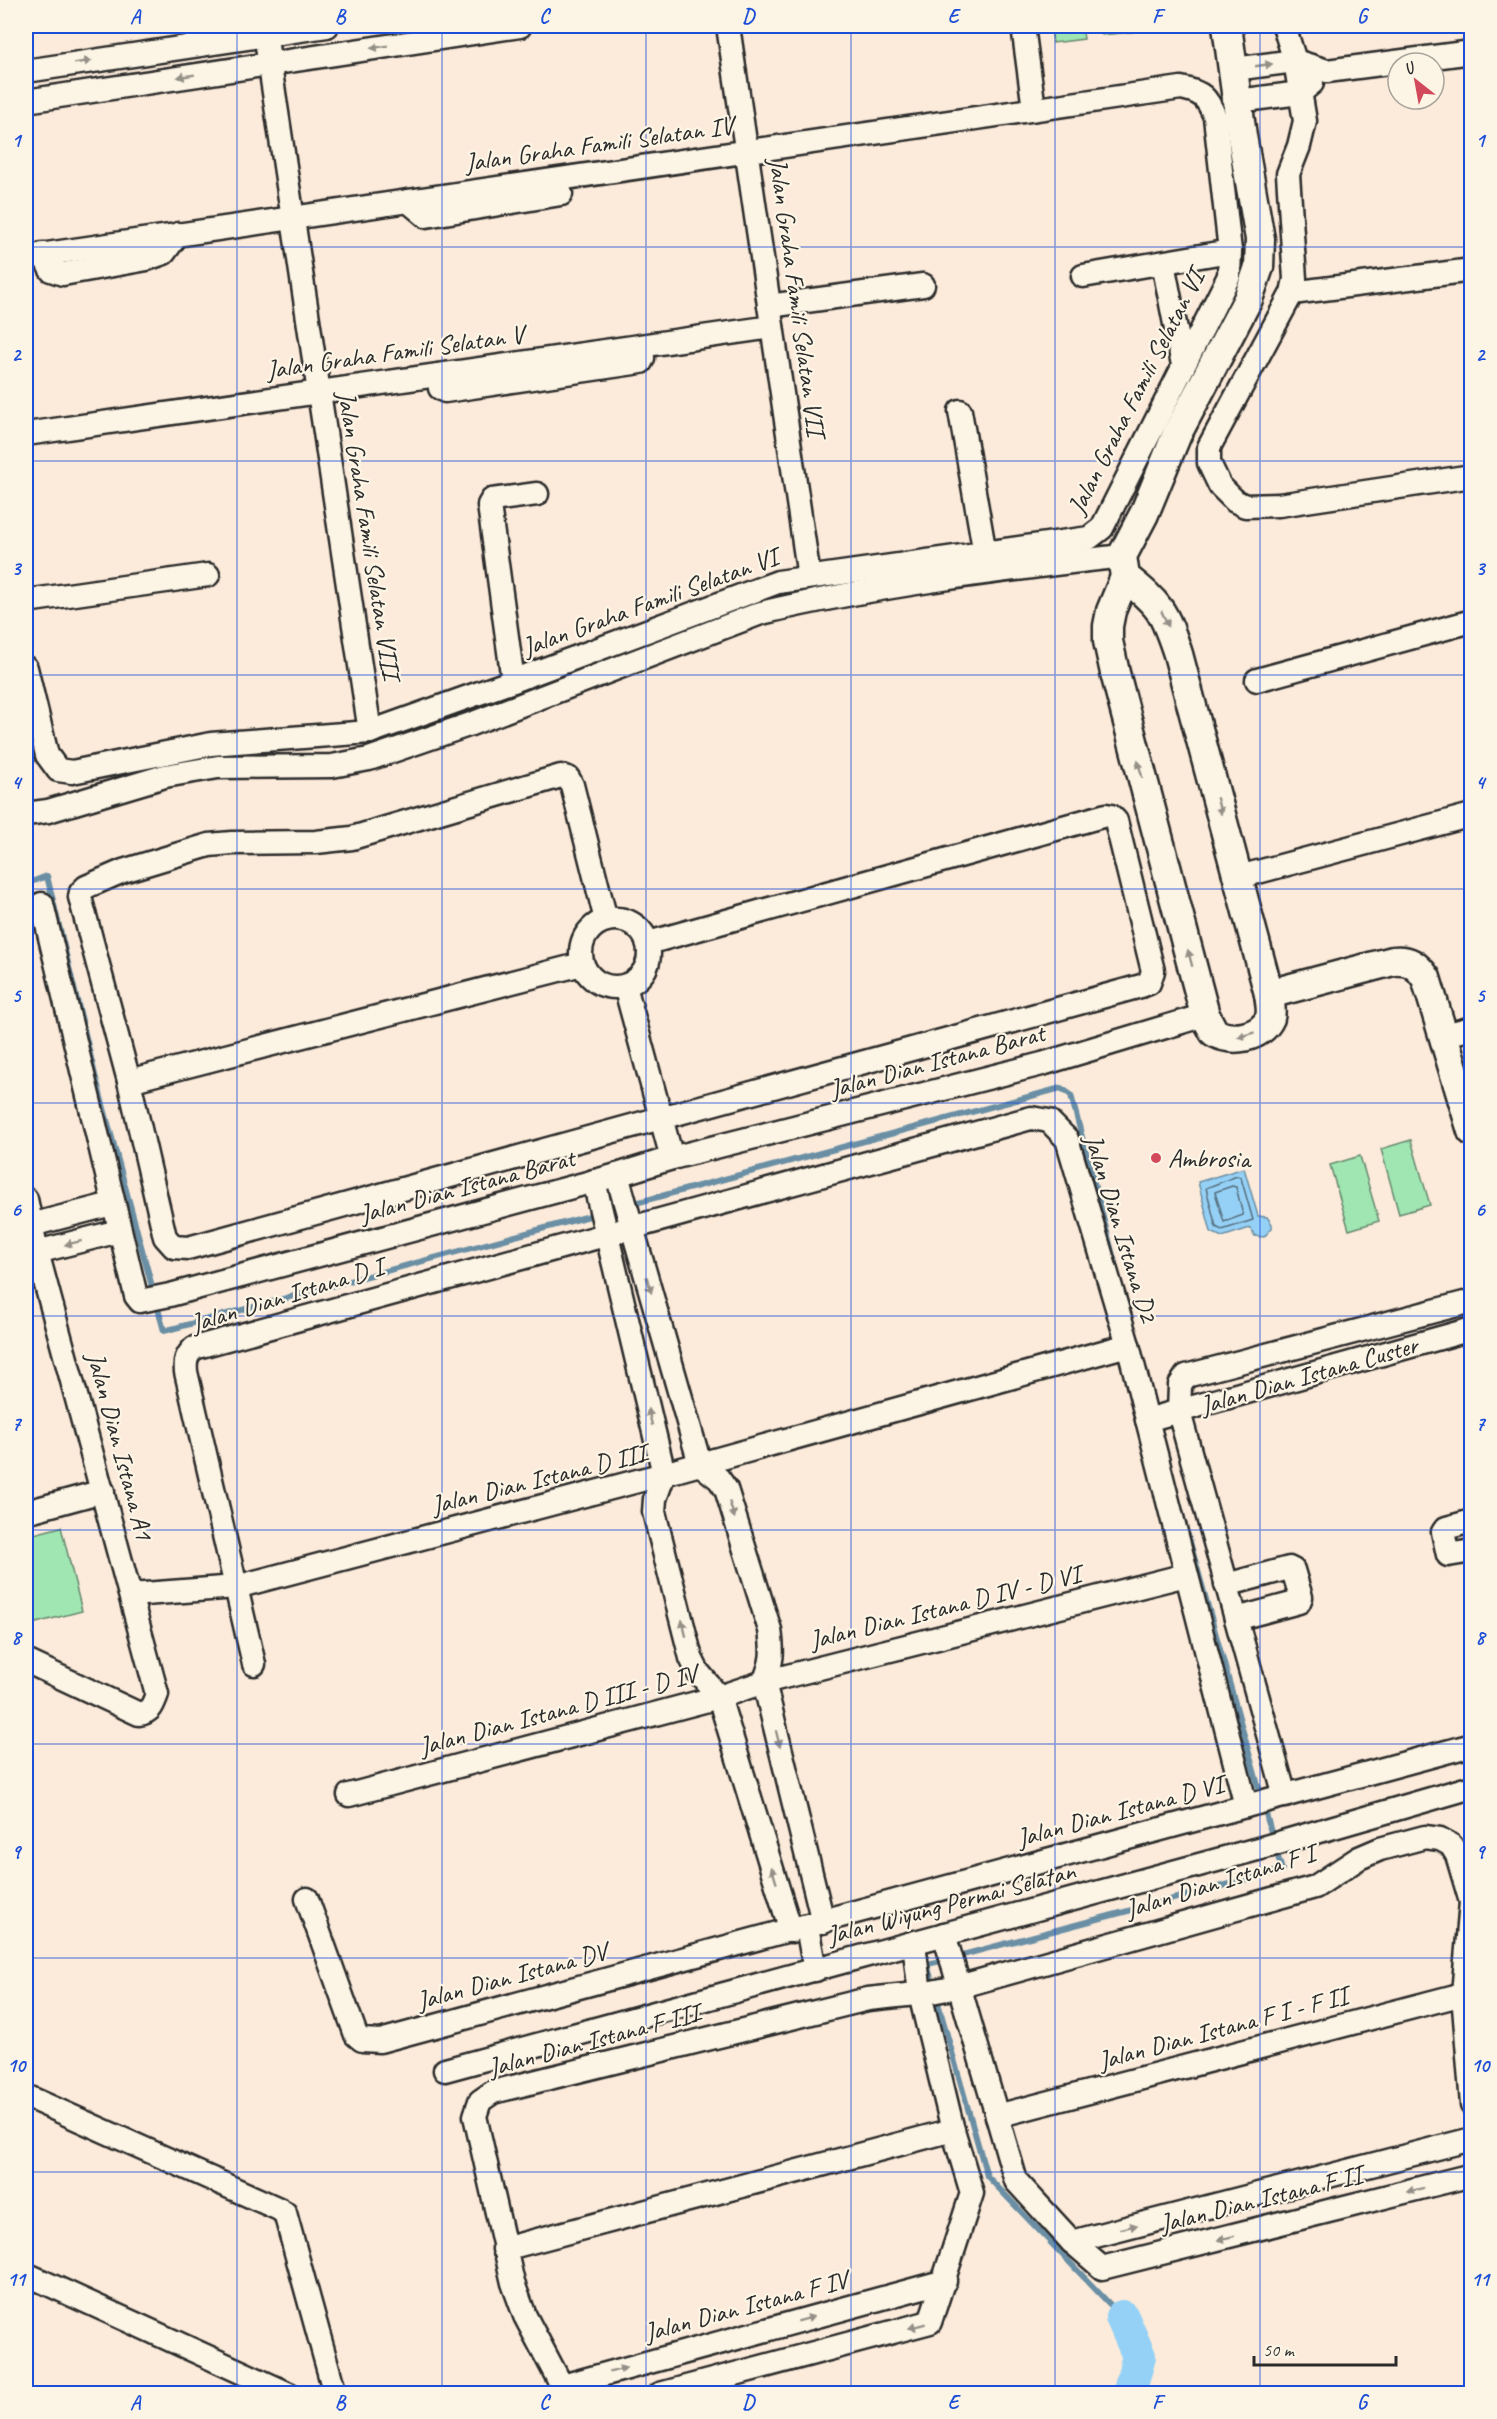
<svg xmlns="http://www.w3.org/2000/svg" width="1497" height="2419" font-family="Caveat,sans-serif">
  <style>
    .grass { fill: #a0e6b2; stroke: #66886e; stroke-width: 1.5 }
    .water { fill: #95d1f6; stroke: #6b8fa5; stroke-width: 1.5 }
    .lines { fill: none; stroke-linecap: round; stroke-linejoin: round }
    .shore { stroke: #556d7c; stroke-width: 1.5 }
    .stream { stroke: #6b8fa5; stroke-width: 6 }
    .river { stroke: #95d1f6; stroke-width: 34 }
    .minor-casing { stroke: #2b2b2b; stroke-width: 27 }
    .tertiary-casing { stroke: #2b2b2b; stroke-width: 33 }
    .minor { stroke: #fcf5e5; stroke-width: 22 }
    .tertiary { stroke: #fcf5e5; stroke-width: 28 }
    .oneway { fill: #949088 }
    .grid { fill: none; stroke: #1d4ed8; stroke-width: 1.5; stroke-opacity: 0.55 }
    .poi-dot { fill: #d1495b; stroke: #fcf5e5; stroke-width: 2 }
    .labels { text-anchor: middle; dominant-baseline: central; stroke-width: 4.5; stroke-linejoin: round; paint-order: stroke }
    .street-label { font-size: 26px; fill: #2b2b2b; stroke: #fcf5e5 }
    .poi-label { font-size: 26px; fill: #2b2b2b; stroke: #fcf5e5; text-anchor: start }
    .neatline { fill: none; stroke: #1d4ed8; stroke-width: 2 }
    .grid-label { font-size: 20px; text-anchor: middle; font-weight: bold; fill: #1d4ed8 }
  </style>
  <rect width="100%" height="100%" fill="#fcebda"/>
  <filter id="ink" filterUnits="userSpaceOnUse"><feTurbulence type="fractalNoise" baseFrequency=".0167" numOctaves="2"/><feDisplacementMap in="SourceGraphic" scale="12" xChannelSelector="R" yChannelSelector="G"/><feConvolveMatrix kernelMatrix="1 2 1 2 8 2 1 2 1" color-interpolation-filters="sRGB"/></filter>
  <g filter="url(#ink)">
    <g class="grass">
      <path d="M 1051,26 L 1082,26 L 1084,39 L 1053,43 Z"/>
      <path d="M 1101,26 L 1132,26 L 1133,32 L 1102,35 Z"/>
      <path d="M 1411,1140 L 1430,1205 L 1399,1214 L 1381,1149 Z"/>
      <path d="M 1360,1156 L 1379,1221 L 1349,1230 L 1330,1165 Z"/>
      <path d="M 61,1527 L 82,1611 L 32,1624 L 26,1599 L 26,1536 Z"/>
    </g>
    <path class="water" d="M 1244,1168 L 1258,1216 L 1267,1217 L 1272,1224 L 1272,1228 L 1264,1237 L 1255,1236 L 1250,1228 L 1222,1237 L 1211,1232 L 1198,1182 Z"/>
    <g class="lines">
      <g class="shore">
        <path d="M 1237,1176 L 1241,1178 L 1253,1220 L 1222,1230 L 1216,1227 L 1206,1188 Z"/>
        <path d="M 1232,1186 L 1236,1187 L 1243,1215 L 1224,1222 L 1215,1192 Z"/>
      </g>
      <g class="stream">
        <path d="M 26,884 L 47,876 L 95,1075 L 164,1331 L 597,1214"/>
        <path d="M 606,1211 L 1061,1088 L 1071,1095 L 1116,1267"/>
        <path d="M 1188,1535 L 1261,1796"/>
        <path d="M 1264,1806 L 1273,1840"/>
        <path d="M 955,1957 L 1282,1870 L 1276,1850"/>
        <path d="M 946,1960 L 927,1964 L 987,2176 L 1122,2317"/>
      </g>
      <path class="river" d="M 1122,2317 L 1139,2356 L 1129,2394"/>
      <defs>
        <g id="minor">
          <path d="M 264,26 L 370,732"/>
          <path d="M 728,26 L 809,577"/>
          <path d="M 1023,26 L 1034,109"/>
          <path d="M 1284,26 L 1295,61 L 1305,121 L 1299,146 L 1288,174 L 1295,279 L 1292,293 L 1209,447 L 1209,463 L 1220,486 L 1235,501 L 1245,506 L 1279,505 L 1472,476"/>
          <path d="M 1234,69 L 1295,61 L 1327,71 L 1472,52"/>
          <path d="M 26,71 L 327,26"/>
          <path d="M 26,101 L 520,26"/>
          <path d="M 1238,101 L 1300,93 L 1312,83"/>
          <path d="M 408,201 L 426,216 L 561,194"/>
          <path d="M 43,254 L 51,270 L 63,274 L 147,259 L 164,253 L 178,234"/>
          <path d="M 26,257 L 1181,88 C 1202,92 1207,97 1215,117 L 1230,251 L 1229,276 L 1102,528 L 1089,538 L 778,582 L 513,681 L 370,732 L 211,744 L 72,772 L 58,770 L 47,755 L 26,668"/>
          <path d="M 1163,263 L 1183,365"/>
          <path d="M 1083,276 L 1230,251"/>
          <path d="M 1292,293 L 1472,270"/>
          <path d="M 769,306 L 923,285"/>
          <path d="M 438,375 L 440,388 L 445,391 L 641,362 L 643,358 L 642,346"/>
          <path d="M 960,411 L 985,554"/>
          <path d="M 26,434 L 772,327"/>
          <path d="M 26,601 L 208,575"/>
          <path d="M 1257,680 L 1472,621"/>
          <path d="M 513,681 L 489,505 L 492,500 L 537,494"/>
          <path d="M 26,814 L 48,811 L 165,776 L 218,767 L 332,766 L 369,759 L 471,724 L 761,613 C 879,585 1002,570 1122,556"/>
          <path d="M 1239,877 L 1472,815"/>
          <path d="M 42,904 L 136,1296 L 140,1301 L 170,1295 L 617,1175 L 672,1158 L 1042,1064 L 1205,1015"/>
          <circle cx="615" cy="953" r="34"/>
          <path d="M 606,920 L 572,785 L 568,778 L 561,776 L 352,838 L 316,842 L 232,843 L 209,845 L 123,871 L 86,887 L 81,892 L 80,897 L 129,1081 L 165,1237 L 174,1247 L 188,1248 L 1141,986 L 1149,983 L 1153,971 L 1116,821 L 1111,816 L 1106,815 L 648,943"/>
          <path d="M 625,986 L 672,1158"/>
          <path d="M 1445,1035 L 1472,1028"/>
          <path d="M 129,1081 L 582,964"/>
          <path d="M 617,1175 L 700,1464"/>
          <path d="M 594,1181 L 664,1474"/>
          <path d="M 26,1199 L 37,1252 L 157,1694 C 153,1705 151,1712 139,1714 L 26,1661"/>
          <path d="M 26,1228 L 31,1225 L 112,1204"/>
          <path d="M 26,1250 L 37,1252 L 119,1231"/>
          <path d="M 1147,1420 L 1472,1329"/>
          <path d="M 700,1464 L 719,1479 L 726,1489 L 770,1630 C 773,1652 773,1661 764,1682"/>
          <path d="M 664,1474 L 655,1499 L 654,1512 L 691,1658 L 698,1672 L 719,1697 L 791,1931"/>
          <path d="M 26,1512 L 103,1491"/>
          <path d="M 1472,1521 L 1446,1528 L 1443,1532 L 1448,1555 L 1472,1551"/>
          <path d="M 1226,1585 L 1289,1568 L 1293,1570 L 1301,1597 L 1299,1602 L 1236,1619"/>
          <path d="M 131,1595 L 236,1587 L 664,1474 L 1128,1345"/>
          <path d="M 254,1664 L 186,1372 C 185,1361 186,1356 194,1348 L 1031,1118 L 1049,1121 L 1067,1139 L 1128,1345 L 1246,1806 L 380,2041 L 362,2040 L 356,2035 L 307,1899"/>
          <path d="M 764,1682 L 823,1922"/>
          <path d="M 349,1795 L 719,1697 L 764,1682 L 1186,1575"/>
          <path d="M 1285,1796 L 1179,1412 L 1180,1385 L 1186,1376 L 1472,1301"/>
          <path d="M 1246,1806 L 1472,1745"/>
          <path d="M 807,1927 L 815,1970"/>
          <path d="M 944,1934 L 1016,2181 L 1072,2242 L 1102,2268 L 1472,2175"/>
          <path d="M 445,2070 L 1265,1847 L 1472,1787"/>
          <path d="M 26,2096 L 279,2209 L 285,2213 L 335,2394"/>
          <path d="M 997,2116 L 1463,1994"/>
          <path d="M 1072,2242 L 1472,2139"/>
          <path d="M 504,2249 L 953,2130"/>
          <path d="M 26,2274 L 289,2394"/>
          <path d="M 562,2386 L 945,2281"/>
          <path d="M 566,2394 L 525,2316 L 513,2283 L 475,2116 L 480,2101 L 493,2092 L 868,1999 L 926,1993 L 958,1987 L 1315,1887 L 1359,1858 L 1380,1849 L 1425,1837 L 1440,1839 L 1451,1845 L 1457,1855 L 1471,1902 L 1463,1994 L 1472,2105"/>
          <path d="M 660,2394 L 930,2322 L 972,2193 L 953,2130 L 920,1994 L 914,1943"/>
        </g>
        <g id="tertiary">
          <path d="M 1125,577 C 1160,605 1164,611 1178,654 L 1269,994 C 1270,1002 1272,1011 1270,1018 C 1261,1038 1231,1043 1214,1032 L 1205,1015 L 1115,673 L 1108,641 L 1108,626 L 1111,611 L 1125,577 L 1122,556 L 1144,514 L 1177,434 L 1248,299 L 1259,267 L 1260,239 L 1242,136 L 1227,26"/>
          <path d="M 1269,994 L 1393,961 C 1409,959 1417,965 1426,978 L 1472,1131"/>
        </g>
      </defs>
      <use href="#minor" class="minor-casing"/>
      <use href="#tertiary" class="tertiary-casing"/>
      <use href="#minor" class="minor"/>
      <use href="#tertiary" class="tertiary"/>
    </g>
    <defs><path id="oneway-solid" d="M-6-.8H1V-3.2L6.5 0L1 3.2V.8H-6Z" transform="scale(1.5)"/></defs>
    <g class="oneway">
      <use href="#oneway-solid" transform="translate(379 47) rotate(171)"/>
      <use href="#oneway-solid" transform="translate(83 62) rotate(-9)"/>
      <use href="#oneway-solid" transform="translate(1264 65) rotate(-8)"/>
      <use href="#oneway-solid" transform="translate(186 76) rotate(171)"/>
      <use href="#oneway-solid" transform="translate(1165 619) rotate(65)"/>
      <use href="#oneway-solid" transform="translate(1140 769) rotate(-105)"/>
      <use href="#oneway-solid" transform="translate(1219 806) rotate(75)"/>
      <use href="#oneway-solid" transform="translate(1190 958) rotate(-105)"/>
      <use href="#oneway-solid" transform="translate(1246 1035) rotate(163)"/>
      <use href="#oneway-solid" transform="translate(73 1243) rotate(166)"/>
      <use href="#oneway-solid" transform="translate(649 1285) rotate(74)"/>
      <use href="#oneway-solid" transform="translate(650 1417) rotate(-104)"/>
      <use href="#oneway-solid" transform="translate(732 1510) rotate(72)"/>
      <use href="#oneway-solid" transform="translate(684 1628) rotate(-104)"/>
      <use href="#oneway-solid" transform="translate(778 1739) rotate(76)"/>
      <use href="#oneway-solid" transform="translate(774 1875) rotate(-107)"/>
      <use href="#oneway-solid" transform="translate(1415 2190) rotate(166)"/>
      <use href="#oneway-solid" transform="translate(1129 2227) rotate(-14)"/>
      <use href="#oneway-solid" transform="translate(1226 2238) rotate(166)"/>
      <use href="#oneway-solid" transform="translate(806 2319) rotate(-15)"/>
      <use href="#oneway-solid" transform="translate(917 2326) rotate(165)"/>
      <use href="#oneway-solid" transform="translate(618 2370) rotate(-15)"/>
    </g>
  </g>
  <path class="grid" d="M 237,26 L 237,2394M 442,26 L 442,2394M 646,26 L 646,2394M 851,26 L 851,2394M 1055,26 L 1055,2394M 1260,26 L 1260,2394M 26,247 L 1472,247M 26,461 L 1472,461M 26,675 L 1472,675M 26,889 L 1472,889M 26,1103 L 1472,1103M 26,1316 L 1472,1316M 26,1530 L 1472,1530M 26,1744 L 1472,1744M 26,1958 L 1472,1958M 26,2172 L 1472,2172"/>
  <circle class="poi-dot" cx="1156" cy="1158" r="6"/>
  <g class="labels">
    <g class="street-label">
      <text transform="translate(599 144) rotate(-8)">Jalan Graha Famili Selatan IV</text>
      <text transform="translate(797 297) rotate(82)">Jalan Graha Famili Selatan VII</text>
      <text transform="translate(395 352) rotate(-8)">Jalan Graha Famili Selatan V</text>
      <text transform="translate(1136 392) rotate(-63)">Jalan Graha Famili Selatan VI</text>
      <text transform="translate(369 535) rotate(81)">Jalan Graha Famili Selatan VIII</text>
      <text transform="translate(650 602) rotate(-20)">Jalan Graha Famili Selatan VI</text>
      <text transform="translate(937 1061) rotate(-15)">Jalan Dian Istana Barat</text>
      <text transform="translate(467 1186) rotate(-15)">Jalan Dian Istana Barat</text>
      <text transform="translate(1121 1228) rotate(73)">Jalan Dian Istana D2</text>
      <text transform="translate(287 1295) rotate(-17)">Jalan Dian Istana D I</text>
      <text transform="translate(1309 1375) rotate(-16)">Jalan Dian Istana Custer</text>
      <text transform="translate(120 1446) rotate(75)">Jalan Dian Istana A1</text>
      <text transform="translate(539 1479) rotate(-14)">Jalan Dian Istana D III</text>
      <text transform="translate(945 1607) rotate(-14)">Jalan Dian Istana D IV - D VI</text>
      <text transform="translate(558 1710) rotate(-15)">Jalan Dian Istana D III - D IV</text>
      <text transform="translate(1120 1811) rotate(-15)">Jalan Dian Istana D VI</text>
      <text transform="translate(1220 1881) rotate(-17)">Jalan Dian Istana F I</text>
      <text transform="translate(951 1903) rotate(-15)">Jalan Wiyung Permai Selatan</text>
      <text transform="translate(512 1976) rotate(-15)">Jalan Dian Istana DV</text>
      <text transform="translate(1223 2028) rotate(-15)">Jalan Dian Istana F I - F II</text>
      <text transform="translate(594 2040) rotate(-15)">Jalan Dian Istana F III</text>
      <text transform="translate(1261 2199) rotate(-14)">Jalan Dian Istana F II</text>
      <text transform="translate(746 2306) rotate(-15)">Jalan Dian Istana F IV</text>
    </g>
    <g class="poi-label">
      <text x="1168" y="1158">Ambrosia</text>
    </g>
  </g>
  <rect width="1497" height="2419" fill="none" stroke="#fcf5e5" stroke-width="66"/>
  <g transform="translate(1416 81) rotate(329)"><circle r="28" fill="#fcf5e5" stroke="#a8a49b" stroke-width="1.5"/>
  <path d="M0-4.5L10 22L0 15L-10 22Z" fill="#d1495b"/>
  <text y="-9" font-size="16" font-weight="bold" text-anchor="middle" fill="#2b2b2b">U</text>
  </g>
  <path d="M1254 2356v9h142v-9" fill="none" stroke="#2b2b2b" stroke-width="3"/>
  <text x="1263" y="2356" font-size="18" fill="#2b2b2b" stroke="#fcf5e5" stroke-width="4.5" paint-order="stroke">50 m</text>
  <rect x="33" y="33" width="1431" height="2353" class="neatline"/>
  <g class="grid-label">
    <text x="135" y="23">A</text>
    <text x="340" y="23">B</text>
    <text x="544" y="23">C</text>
    <text x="748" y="23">D</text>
    <text x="953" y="23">E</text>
    <text x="1157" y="23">F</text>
    <text x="1362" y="23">G</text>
    <text x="16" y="147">1</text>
    <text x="1480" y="147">1</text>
    <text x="16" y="361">2</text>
    <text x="1480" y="361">2</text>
    <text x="16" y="575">3</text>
    <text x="1480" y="575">3</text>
    <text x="16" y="789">4</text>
    <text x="1480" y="789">4</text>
    <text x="16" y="1002">5</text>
    <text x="1480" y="1002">5</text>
    <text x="16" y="1216">6</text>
    <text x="1480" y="1216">6</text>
    <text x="16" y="1430">7</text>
    <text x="1480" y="1430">7</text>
    <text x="16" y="1644">8</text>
    <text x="1480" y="1644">8</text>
    <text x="16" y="1858">9</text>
    <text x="1480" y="1858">9</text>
    <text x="16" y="2072">10</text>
    <text x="1480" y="2072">10</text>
    <text x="16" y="2286">11</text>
    <text x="1480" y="2286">11</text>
    <text x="135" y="2409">A</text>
    <text x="340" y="2409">B</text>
    <text x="544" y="2409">C</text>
    <text x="748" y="2409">D</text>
    <text x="953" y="2409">E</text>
    <text x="1157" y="2409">F</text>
    <text x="1362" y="2409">G</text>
  </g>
</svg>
